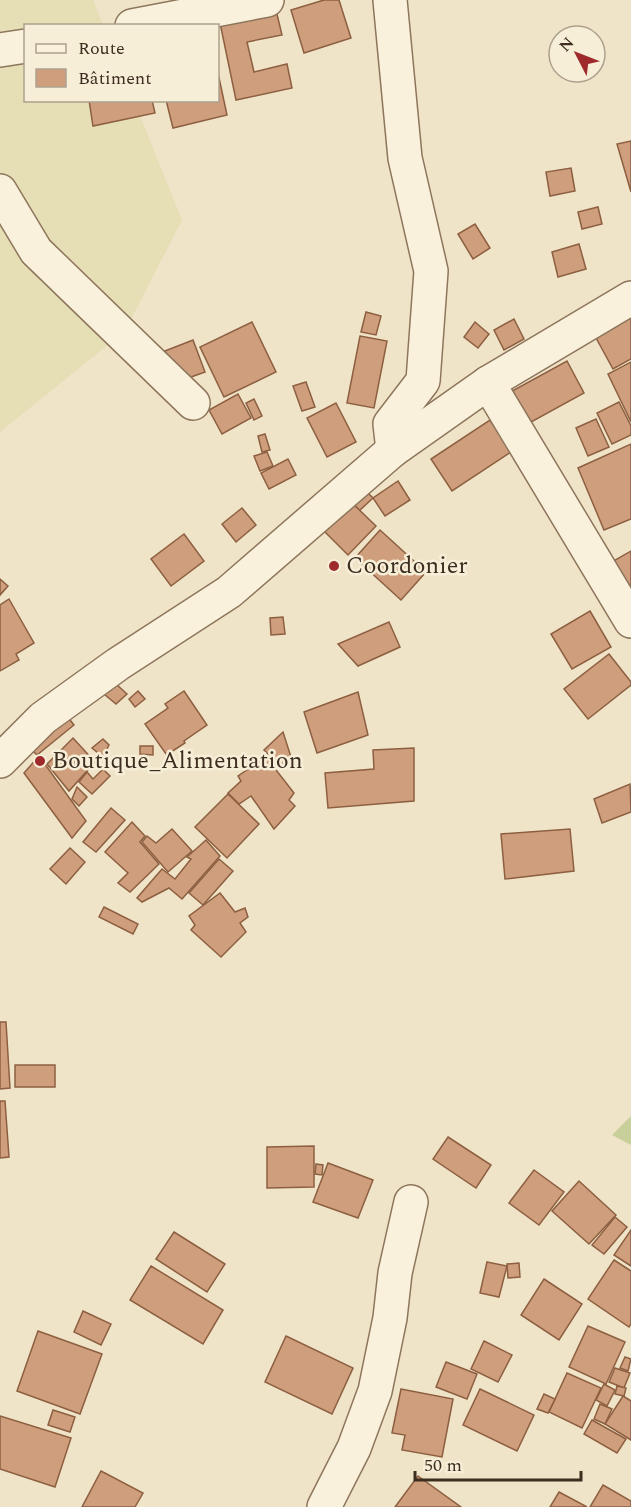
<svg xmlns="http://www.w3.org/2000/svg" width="631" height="1507" font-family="Spectral,serif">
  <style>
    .farmland { fill: #e6deb5 }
    .green { fill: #c9cf9b }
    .building { fill: #cf9f7d; stroke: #8d5f41; stroke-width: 1.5 }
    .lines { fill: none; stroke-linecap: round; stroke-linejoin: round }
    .minor-casing { stroke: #8d765c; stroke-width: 36 }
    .minor { stroke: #faf1dc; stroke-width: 33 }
    .poi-dot { fill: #9e2a2b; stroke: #f7eed8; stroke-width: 2 }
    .labels { text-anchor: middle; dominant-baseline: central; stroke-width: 5; stroke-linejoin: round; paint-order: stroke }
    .poi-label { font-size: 24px; fill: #3d2e20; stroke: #f7eed8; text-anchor: start }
  </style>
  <rect width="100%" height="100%" fill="#f0e4c8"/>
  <path class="farmland" d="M 0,0 L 93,0 L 103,25 L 26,26 L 26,100 L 134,101 L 182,220 L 125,331 L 0,432 Z"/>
  <path class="green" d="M 631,1116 L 631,1145 L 612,1135 Z"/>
  <g class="building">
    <path d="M 324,0 L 339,0 L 351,38 L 304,53 L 291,10 Z"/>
    <path d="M 275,6 L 282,35 L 247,42 L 254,72 L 287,64 L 292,88 L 236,100 L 219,18 Z"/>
    <path d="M 218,73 L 227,115 L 173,128 L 166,100 L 218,100 Z"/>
    <path d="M 89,100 L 152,100 L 155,113 L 93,126 Z"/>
    <path d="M 631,141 L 631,192 L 617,144 Z"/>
    <path d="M 571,168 L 575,191 L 550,196 L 546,172 Z"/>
    <path d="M 598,207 L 602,224 L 582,229 L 578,212 Z"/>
    <path d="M 475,224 L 490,248 L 473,259 L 458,234 Z"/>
    <path d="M 579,244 L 586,269 L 558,277 L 552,252 Z"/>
    <path d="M 366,312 L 381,316 L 376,335 L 361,332 Z"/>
    <path d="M 631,316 L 631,359 L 613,369 L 595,336 Z"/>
    <path d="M 514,319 L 524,339 L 504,350 L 494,330 Z"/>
    <path d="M 252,322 L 276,372 L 224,397 L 200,347 Z"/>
    <path d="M 475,322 L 489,334 L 478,348 L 464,337 Z"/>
    <path d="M 360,336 L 387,341 L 374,408 L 347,403 Z"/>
    <path d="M 193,340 L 205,372 L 177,382 L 165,351 Z"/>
    <path d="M 567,361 L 584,393 L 522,427 L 505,395 Z"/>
    <path d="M 631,362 L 631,422 L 608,374 Z"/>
    <path d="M 306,382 L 315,407 L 302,411 L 293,386 Z"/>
    <path d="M 238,394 L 251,418 L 222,434 L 209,410 Z"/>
    <path d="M 254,399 L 262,416 L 254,420 L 246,403 Z"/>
    <path d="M 619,402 L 631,426 L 631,435 L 612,444 L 597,413 Z"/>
    <path d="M 336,403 L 356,442 L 327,457 L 307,418 Z"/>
    <path d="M 596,419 L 609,447 L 588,456 L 576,428 Z"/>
    <path d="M 490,420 L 511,452 L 452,491 L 431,459 Z"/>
    <path d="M 265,434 L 270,450 L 262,452 L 258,436 Z"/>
    <path d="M 631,444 L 631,519 L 604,530 L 578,468 Z"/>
    <path d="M 267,452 L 273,466 L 260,471 L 254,456 Z"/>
    <path d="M 288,459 L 296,475 L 269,489 L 261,473 Z"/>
    <path d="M 398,481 L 410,500 L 385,516 L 373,498 Z"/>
    <path d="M 366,491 L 373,498 L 359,511 L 353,504 Z"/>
    <path d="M 349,500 L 376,526 L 348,555 L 322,529 Z"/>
    <path d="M 242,508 L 256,525 L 236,542 L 222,524 Z"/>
    <path d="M 380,530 L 426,572 L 401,600 L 355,558 Z"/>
    <path d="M 184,534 L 204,561 L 171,586 L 151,559 Z"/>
    <path d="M 631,551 L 631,600 L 610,563 Z"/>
    <path d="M 0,579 L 8,586 L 0,595 Z"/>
    <path d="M 9,599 L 34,643 L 16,654 L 19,660 L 0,671 L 0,605 Z"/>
    <path d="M 590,611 L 611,647 L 572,669 L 551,634 Z"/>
    <path d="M 283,617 L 285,634 L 271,635 L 270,618 Z"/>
    <path d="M 389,622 L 400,647 L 358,666 L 338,644 Z"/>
    <path d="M 609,654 L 631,682 L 631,685 L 588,719 L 564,689 Z"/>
    <path d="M 115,683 L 127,694 L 116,704 L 104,694 Z"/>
    <path d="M 138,691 L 145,699 L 135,707 L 129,699 Z"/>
    <path d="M 184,691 L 207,725 L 184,741 L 185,743 L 171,752 L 170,751 L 166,754 L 145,724 L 168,708 L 165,704 Z"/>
    <path d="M 358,692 L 368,735 L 317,753 L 304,712 Z"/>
    <path d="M 62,710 L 74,725 L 37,755 L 25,743 Z"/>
    <path d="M 283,732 L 291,757 L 281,768 L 264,750 Z"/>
    <path d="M 73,738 L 95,762 L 69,791 L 47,764 Z"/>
    <path d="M 103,739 L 109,745 L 103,757 L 92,748 Z"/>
    <path d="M 140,746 L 153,746 L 153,755 L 140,754 Z"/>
    <path d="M 414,748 L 414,801 L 328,808 L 325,773 L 374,769 L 373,750 Z"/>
    <path d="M 39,756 L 86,821 L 72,838 L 24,773 Z"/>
    <path d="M 266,757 L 294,793 L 289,800 L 295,806 L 274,829 L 251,796 L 239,804 L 228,793 L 241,781 L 238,776 Z"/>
    <path d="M 103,769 L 110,776 L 92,794 L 79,782 L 87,772 L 93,779 Z"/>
    <path d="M 630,784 L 631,812 L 602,823 L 594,799 Z"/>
    <path d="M 77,787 L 87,797 L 79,806 L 72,799 Z"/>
    <path d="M 228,794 L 259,824 L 227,858 L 195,827 Z"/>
    <path d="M 111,808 L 125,820 L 96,852 L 83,842 Z"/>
    <path d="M 132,822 L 145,836 L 140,842 L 159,864 L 130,892 L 118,883 L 128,873 L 105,852 Z"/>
    <path d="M 172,829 L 192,851 L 168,872 L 142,842 L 147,836 L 156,843 Z"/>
    <path d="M 570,829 L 574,871 L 505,879 L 501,834 Z"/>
    <path d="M 206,840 L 220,856 L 182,899 L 169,888 L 142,902 L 137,898 L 162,869 L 175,879 L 191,859 L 187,857 Z"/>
    <path d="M 70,848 L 85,862 L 66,884 L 50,869 Z"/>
    <path d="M 219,859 L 233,871 L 203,905 L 189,893 Z"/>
    <path d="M 220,893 L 235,912 L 245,908 L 248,917 L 240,923 L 246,932 L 221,957 L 191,930 L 195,925 L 189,916 Z"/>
    <path d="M 104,907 L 138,924 L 133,934 L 99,917 Z"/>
    <path d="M 0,1022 L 6,1022 L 10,1088 L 0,1089 Z"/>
    <rect x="15" y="1065" width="40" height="22"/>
    <path d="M 0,1101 L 5,1101 L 9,1157 L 0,1158 Z"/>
    <path d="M 448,1137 L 491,1165 L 476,1188 L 433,1159 Z"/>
    <path d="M 314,1146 L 314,1187 L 267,1188 L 267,1147 Z"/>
    <path d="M 328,1163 L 373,1180 L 358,1218 L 313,1202 Z"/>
    <path d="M 316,1164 L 323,1165 L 322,1175 L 315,1174 Z"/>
    <path d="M 534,1170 L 564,1192 L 539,1225 L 509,1203 Z"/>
    <path d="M 579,1181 L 616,1215 L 589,1244 L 552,1211 Z"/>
    <path d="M 615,1217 L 627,1227 L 604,1254 L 592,1245 Z"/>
    <path d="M 631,1230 L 631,1266 L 614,1255 Z"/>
    <path d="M 174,1232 L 225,1264 L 207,1292 L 156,1259 Z"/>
    <path d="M 614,1260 L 631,1271 L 631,1324 L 629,1327 L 588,1299 Z"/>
    <path d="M 487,1262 L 507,1266 L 499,1297 L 480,1293 Z"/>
    <path d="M 519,1263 L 520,1277 L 508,1278 L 507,1264 Z"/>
    <path d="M 151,1266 L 223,1310 L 203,1344 L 130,1300 Z"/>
    <path d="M 544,1279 L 582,1304 L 559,1340 L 521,1315 Z"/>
    <path d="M 83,1311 L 111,1324 L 101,1345 L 74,1332 Z"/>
    <path d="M 588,1326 L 625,1342 L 606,1384 L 569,1367 Z"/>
    <path d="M 38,1331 L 102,1354 L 80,1414 L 17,1391 Z"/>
    <path d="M 286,1336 L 353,1368 L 332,1414 L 265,1382 Z"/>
    <path d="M 484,1341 L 512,1355 L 498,1382 L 471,1369 Z"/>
    <path d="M 625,1357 L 631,1359 L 628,1371 L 620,1368 Z"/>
    <path d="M 446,1362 L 477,1374 L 467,1399 L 436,1387 Z"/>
    <path d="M 615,1368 L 630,1373 L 624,1388 L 609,1382 Z"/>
    <path d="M 567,1373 L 601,1388 L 582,1428 L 549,1412 Z"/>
    <path d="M 604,1384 L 615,1390 L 607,1406 L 596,1400 Z"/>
    <path d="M 617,1386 L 626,1388 L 624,1396 L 615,1394 Z"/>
    <path d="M 401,1389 L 453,1399 L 442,1457 L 402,1450 L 405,1435 L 392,1433 Z"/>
    <path d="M 480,1389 L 534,1415 L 517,1451 L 463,1425 Z"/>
    <path d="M 544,1394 L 555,1399 L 548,1413 L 537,1409 Z"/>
    <path d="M 623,1396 L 631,1401 L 631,1440 L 605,1424 Z"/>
    <path d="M 600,1404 L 612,1409 L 605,1424 L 594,1419 Z"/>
    <path d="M 53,1410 L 75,1417 L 70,1432 L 48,1425 Z"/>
    <path d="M 0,1416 L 71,1438 L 55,1487 L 0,1469 Z"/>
    <path d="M 592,1420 L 626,1439 L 617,1453 L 584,1434 Z"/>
    <path d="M 101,1471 L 143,1493 L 135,1507 L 82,1507 Z"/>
    <path d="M 418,1476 L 461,1507 L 395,1507 Z"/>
    <path d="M 603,1485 L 631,1501 L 631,1507 L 590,1507 Z"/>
    <path d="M 559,1492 L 587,1507 L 550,1507 Z"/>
  </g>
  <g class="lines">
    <defs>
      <g id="minor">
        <path d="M 390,0 L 405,158 L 431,271 L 423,381 L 390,424 L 393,450"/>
        <path d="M 132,26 L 267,0"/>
        <path d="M 0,50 L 26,46"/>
        <path d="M 0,191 L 36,251 L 193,403"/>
        <path d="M 488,383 L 631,621"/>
        <path d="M 0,761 L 43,718 L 118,664 L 229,592 L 393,450 L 488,383 L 631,298"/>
        <path d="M 324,1507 L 354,1448 L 375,1391 L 390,1318 L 395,1273 L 411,1202"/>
      </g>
    </defs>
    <use href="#minor" class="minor-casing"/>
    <use href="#minor" class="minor"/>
  </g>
  <g class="poi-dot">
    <circle cx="334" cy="566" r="6"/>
    <circle cx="40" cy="761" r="6"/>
  </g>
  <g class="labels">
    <g class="poi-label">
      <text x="346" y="566">Coordonier</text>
      <text x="52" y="761">Boutique_Alimentation</text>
    </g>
  </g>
  <rect x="24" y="24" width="195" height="78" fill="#f7eed8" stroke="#ada18e" stroke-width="1.5"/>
  <rect x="36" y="44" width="30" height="9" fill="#faf1dc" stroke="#ada18e" stroke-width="1.5"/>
  <text x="78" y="54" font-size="18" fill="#3d2e20">Route</text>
  <rect x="36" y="69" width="30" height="18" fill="#cf9f7d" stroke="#ada18e" stroke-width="1.5"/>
  <text x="78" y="84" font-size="18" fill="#3d2e20">Bâtiment</text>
  <g transform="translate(577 54) rotate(312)"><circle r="28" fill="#f7eed8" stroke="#ada18e" stroke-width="1.5"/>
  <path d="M0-4.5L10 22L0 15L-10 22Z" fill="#9e2a2b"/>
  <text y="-9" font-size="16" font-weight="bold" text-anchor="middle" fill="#3d2e20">N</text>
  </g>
  <path d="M415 1471v9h166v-9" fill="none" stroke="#3d2e20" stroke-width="3"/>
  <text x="424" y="1471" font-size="18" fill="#3d2e20" stroke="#f7eed8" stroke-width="4.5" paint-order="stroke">50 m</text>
</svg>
